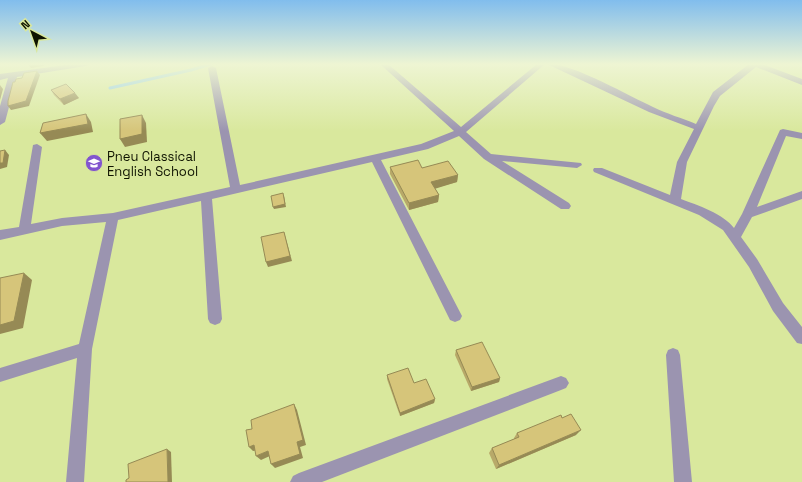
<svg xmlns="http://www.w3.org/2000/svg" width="802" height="482" font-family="'Space Grotesk',sans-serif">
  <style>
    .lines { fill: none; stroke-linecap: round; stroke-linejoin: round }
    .stream { stroke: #88caf4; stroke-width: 3 }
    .minor { fill: #9b94b0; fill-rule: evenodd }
    .wall { fill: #b8a969 }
    .shaded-wall { fill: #968a55 }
    .building { fill: #d6c57a; stroke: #968a55 }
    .labels { text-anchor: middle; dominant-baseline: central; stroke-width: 3.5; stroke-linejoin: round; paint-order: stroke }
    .poi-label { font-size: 13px; fill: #0f1300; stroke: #d9e89d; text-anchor: start }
  </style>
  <rect width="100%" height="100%" fill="#d9e89d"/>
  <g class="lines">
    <path class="stream" d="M 110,88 L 191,70 L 211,64"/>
    <g class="minor">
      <path d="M 72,64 L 90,64 L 86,66 L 17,77 L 5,122 L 0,125 L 0,106 L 8,78 L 0,80 L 0,74 Z"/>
      <path d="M 380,64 L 388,64 L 461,127 L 537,64 L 545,64 L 466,132 L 491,154 L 581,163 L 582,165 L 577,168 L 502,161 L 569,203 L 571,206 L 569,209 L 561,209 L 484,159 L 459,136 L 428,149 L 381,160 L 462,316 L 460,320 L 455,322 L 450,320 L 372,162 L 212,199 L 222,319 L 220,323 L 215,325 L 210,323 L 208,319 L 201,201 L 118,220 L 92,349 L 84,482 L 66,482 L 77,358 L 0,382 L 0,368 L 79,344 L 106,222 L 62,226 L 0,240 L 0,230 L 19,227 L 33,145 L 37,144 L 42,147 L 31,224 L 62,218 L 113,213 L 230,187 L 208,68 L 212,66 L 216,68 L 240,185 L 421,144 L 454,131 Z"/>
      <path d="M 547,64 C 568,61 631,97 653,107 C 667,114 682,118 696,124 L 713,92 L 749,64 L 762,64 L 802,79 L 802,85 L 756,67 L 720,96 L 714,106 L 687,162 L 681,199 C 697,205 724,214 734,228 L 742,214 L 780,130 L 783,129 L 802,133 L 802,139 L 786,136 L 757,207 L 802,191 L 802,199 L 752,217 L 741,237 L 757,259 L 783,303 L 802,327 L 802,344 L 797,343 L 773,311 L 749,267 L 723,230 L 699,215 L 594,172 L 593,170 L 594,168 L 602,168 L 670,195 L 677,162 L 694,129 L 649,112 Z"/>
      <path d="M 673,348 L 678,350 L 680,355 L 692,482 L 674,482 L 666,355 L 668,350 Z"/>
      <path d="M 561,376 L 566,378 L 569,383 L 566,388 L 561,390 L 322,482 L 290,482 L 293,476 L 299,473 Z"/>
    </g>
  </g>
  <g class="wall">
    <path d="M 51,90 L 79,98 L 64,105 L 54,95 Z"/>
    <path d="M 390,167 L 422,168 L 458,175 L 457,182 L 435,188 L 439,195 L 438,202 L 409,210 L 390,174 Z"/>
    <path d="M 456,350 L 500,378 L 499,382 L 471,391 L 455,355 Z"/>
    <path d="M 387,375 L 414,383 L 435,399 L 434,403 L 400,416 L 387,379 Z"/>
    <path d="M 562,418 L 576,435 L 496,469 L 489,453 L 492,448 L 514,439 L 514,438 L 517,433 Z"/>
  </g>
  <g class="shaded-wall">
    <path d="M 28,64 L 46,64 L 43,66 L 31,68 Z"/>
    <path d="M 37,71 L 40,75 L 29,106 L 11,110 L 8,106 Z"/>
    <path d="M 0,85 L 3,89 L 0,100 Z"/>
    <path d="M 75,93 L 79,98 L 64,105 L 60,99 Z"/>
    <path d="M 86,114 L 91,122 L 93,132 L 47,141 L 40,133 Z"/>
    <path d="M 142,115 L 146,123 L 147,142 L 125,147 L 120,139 Z"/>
    <path d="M 5,150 L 9,155 L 7,167 L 0,169 L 0,163 Z"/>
    <path d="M 458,175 L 457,182 L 431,190 L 431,182 Z"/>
    <path d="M 439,195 L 438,202 L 409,210 L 409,203 Z"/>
    <path d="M 284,196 L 286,207 L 274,209 L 273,207 Z"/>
    <path d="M 284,232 L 292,261 L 268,267 L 266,262 Z"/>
    <path d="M 24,273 L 32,280 L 23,328 L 0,334 L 0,325 Z"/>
    <path d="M 500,378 L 499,382 L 471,391 L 472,387 Z"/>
    <path d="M 435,399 L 434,403 L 400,416 L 400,413 Z"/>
    <path d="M 294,404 L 297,410 L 306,445 L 300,447 L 303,458 L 275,468 L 271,464 L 297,442 Z"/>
    <path d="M 581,430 L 576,435 L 496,469 L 499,465 Z"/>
    <path d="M 254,445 L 258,450 L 253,451 L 249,447 Z"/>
    <path d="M 167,449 L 171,452 L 172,482 L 168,482 Z"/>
    <path d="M 268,451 L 272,455 L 261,460 L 256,456 Z"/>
  </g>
  <g class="building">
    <path d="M 37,71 L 26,101 L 8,106 L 8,101 L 13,82 L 15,82 L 16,79 L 22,78 L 24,73 Z"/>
    <path d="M 66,84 L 75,93 L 60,99 L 51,90 Z"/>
    <path d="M 86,114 L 88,124 L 40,133 L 43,123 Z"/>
    <path d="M 142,115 L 142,134 L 120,139 L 120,119 Z"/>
    <path d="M 5,150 L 3,163 L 0,163 L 0,151 Z"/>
    <path d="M 418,160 L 422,168 L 448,161 L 458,175 L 431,182 L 439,195 L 409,203 L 390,167 Z"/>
    <path d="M 283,193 L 285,204 L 273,207 L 271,196 Z"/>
    <path d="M 284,232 L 290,256 L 266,262 L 261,237 Z"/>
    <path d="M 24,273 L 14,321 L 0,325 L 0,278 Z"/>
    <path d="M 482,342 L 500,378 L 472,387 L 456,350 Z"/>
    <path d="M 408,368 L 414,383 L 426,379 L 435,399 L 400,413 L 387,375 Z"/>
    <path d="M 294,404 L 303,440 L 297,442 L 300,454 L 271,464 L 268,451 L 256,456 L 254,445 L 249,447 L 246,430 L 252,429 L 251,420 Z"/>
    <path d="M 571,414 L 581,430 L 499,465 L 492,448 L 519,437 L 517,433 L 561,415 L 562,418 Z"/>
    <path d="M 167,449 L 168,482 L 126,482 L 126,480 L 129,478 L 128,464 Z"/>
  </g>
  <linearGradient id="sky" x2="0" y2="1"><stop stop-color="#81bded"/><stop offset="0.49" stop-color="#eef5d3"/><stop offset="1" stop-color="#eef5d3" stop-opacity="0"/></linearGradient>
  <rect width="802" height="131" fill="url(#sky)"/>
  <defs>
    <symbol id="school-disc" viewBox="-11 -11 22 22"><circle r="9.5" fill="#8255ce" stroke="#d9e89d"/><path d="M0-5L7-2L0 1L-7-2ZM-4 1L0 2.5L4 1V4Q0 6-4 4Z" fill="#fff"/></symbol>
  </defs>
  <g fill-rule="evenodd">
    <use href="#school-disc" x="84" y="153" width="20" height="20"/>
  </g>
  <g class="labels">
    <g class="poi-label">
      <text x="107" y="156">Pneu Classical<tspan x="107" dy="15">English School</tspan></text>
    </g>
  </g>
  <g transform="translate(32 32) rotate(319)" stroke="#d9e89d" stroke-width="3" paint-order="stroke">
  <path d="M0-3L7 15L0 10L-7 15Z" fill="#0f1300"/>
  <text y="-6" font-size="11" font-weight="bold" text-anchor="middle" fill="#0f1300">N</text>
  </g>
</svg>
